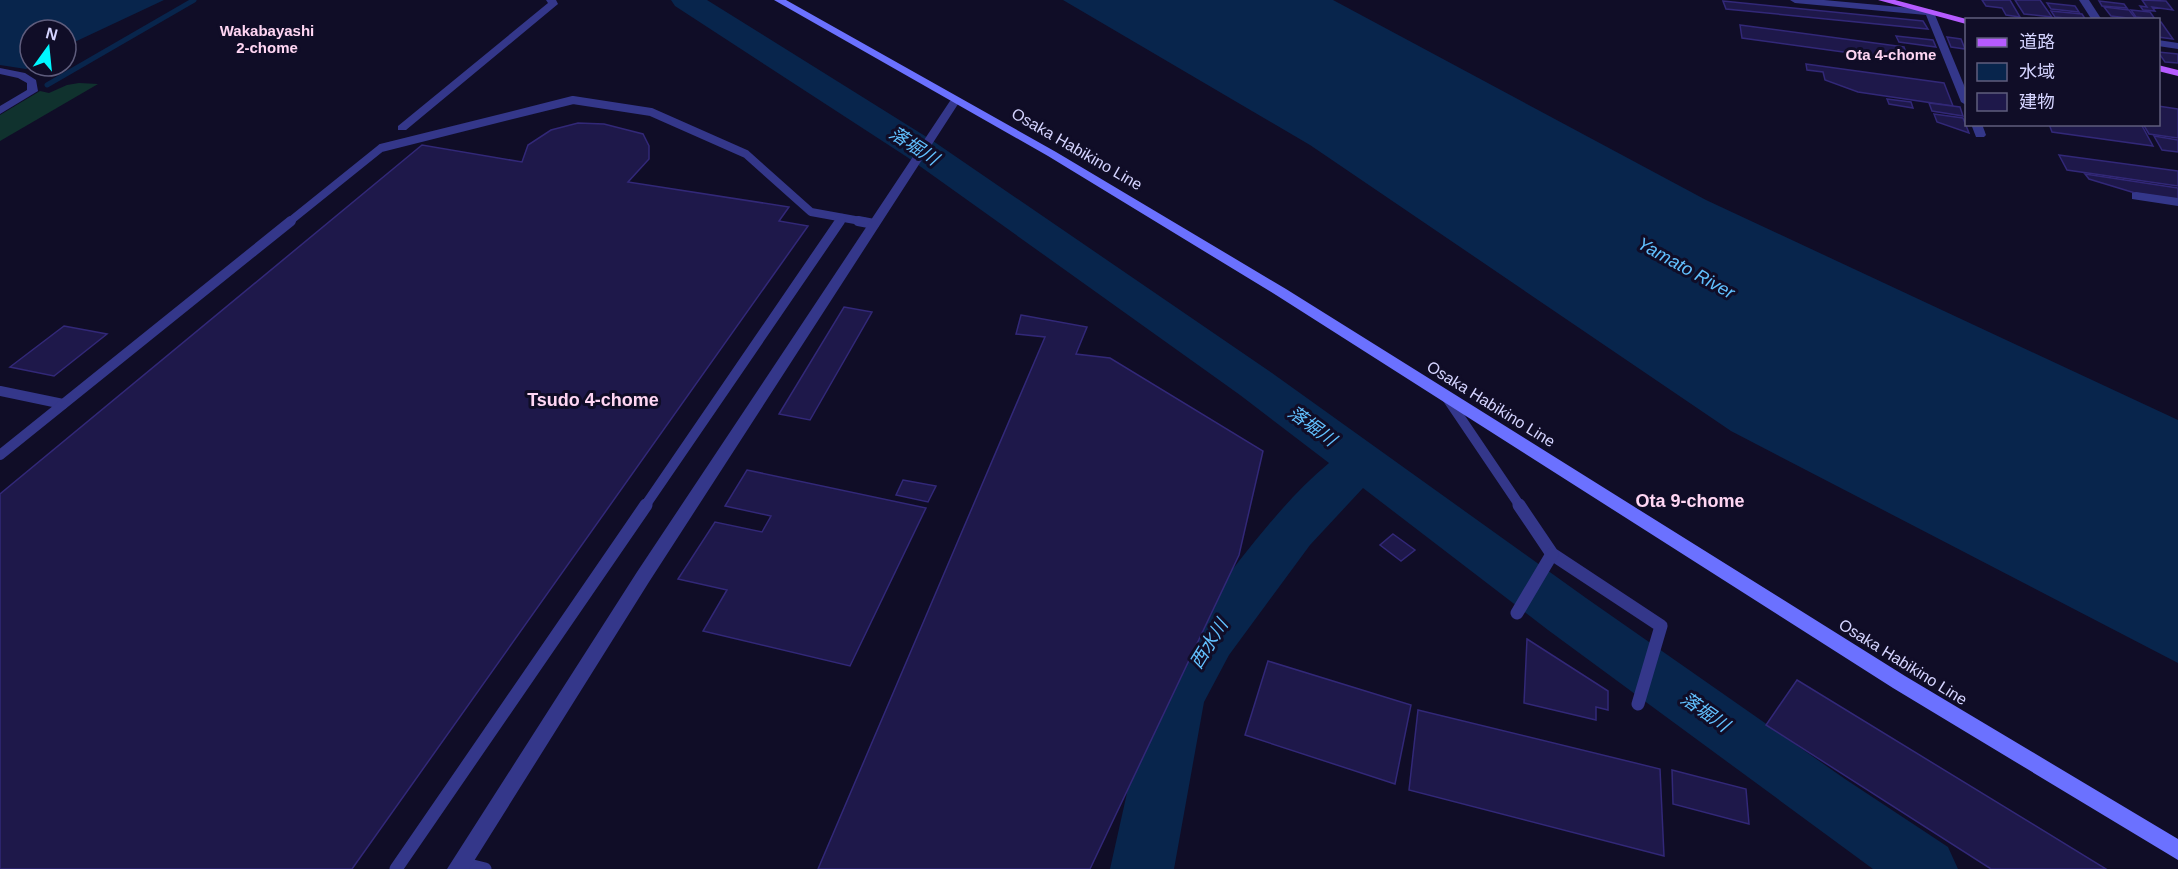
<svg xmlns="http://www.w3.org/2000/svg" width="2178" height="869" font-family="Helvetica,'Noto Sans JP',sans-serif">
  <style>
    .green { fill: #10322e }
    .water { fill: #08254c }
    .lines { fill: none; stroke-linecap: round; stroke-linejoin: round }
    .stream { stroke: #08254c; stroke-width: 5 }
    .river { fill: #08254c; fill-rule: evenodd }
    .building { fill: #1e184a; stroke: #322878; stroke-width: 1.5 }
    .service-far2 { stroke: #34378a; stroke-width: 8 }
    .service-far1 { stroke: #34378a; stroke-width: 10 }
    .service { stroke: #34378a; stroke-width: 13 }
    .minor { fill: #34378a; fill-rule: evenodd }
    .secondary { fill: #6b71ff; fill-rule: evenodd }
    .primary { fill: #b65bff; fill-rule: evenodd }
    .labels { text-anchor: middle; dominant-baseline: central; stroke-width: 6; stroke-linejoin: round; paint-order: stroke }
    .far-neighbourhood-label { font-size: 15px; font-weight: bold; fill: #ffd6f3; stroke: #100d27 }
    .street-label { font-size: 16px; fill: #d5d4ff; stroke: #100d27 }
    .water-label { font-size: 18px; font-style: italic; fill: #62c1ff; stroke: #100d27 }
    .neighbourhood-label { font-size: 18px; font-weight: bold; fill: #ffd6f3; stroke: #100d27 }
  </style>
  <rect width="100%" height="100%" fill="#100d27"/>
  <path class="green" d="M 79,83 L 98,84 L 0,141 L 0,115 L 40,91 L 49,93 L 67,85 Z"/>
  <g class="water">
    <path d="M 0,0 L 164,0 L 66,46 L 66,30 L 30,30 L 32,66 L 26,69 L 0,65 Z"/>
    <path d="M 1063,0 L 1333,0 L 1706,200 L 2178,420 L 2178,663 L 1731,431 L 1310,145 Z"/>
  </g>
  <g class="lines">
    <path class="stream" d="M 47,85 L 194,0"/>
    <path class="river" d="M 671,0 L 707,0 L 933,141 L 1272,373 L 1586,598 L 1845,779 L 1948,847 L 1958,869 L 1873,869 L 1548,630 L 1363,488 L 1310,545 L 1229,655 L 1204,702 L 1174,869 L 1110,869 L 1148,699 C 1172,648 1205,605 1239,561 C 1267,526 1295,491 1329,463 L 1240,395 L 907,157 L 675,6 Z"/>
  </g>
  <g class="building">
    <path d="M 1982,0 L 2010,0 L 2020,17 L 2006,15 L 2002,8 L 1986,6 Z"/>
    <path d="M 2015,0 L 2040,0 L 2052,17 L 2024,14 Z"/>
    <path d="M 2142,0 L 2166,1 L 2173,10 L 2152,7 L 2155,11 L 2143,10 L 2140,6 L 2147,7 Z"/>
    <path d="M 1723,1 L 1923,21 L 1928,29 L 1726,9 Z"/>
    <path d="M 2099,1 L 2124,4 L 2127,8 L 2102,6 Z"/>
    <path d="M 2047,3 L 2075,6 L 2079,12 L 2051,9 Z"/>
    <path d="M 2104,7 L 2129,10 L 2136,19 L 2111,16 Z"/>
    <path d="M 2131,10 L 2150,12 L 2155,19 L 2136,17 Z"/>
    <path d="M 2051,11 L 2082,14 L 2086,20 L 2055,17 Z"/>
    <path d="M 2158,22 L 2161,22 L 2173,39 L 2158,37 Z"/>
    <path d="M 1740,25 L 1904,47 L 1909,61 L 1742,38 Z"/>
    <path d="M 1896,36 L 1933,40 L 1936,47 L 1899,42 Z"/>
    <path d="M 1947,37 L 1961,39 L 1965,49 L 1951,47 Z"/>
    <path d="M 2158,52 L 2178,54 L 2178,63 L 2165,62 Z"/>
    <path d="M 1806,64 L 1944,83 L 1953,106 L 1858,92 L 1825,80 L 1823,72 L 1807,70 Z"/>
    <path d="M 1887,99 L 1911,102 L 1913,108 L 1889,104 Z"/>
    <path d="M 1929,103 L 1960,107 L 1963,116 L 1932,111 Z"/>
    <path d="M 2158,106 L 2178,109 L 2178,138 L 2149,134 L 2143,124 L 2158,124 Z"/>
    <path d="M 1934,114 L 1963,118 L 1969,133 L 1937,122 Z"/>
    <path d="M 578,123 L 604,124 L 643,134 L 649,146 L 649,159 L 628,182 L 789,207 L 779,221 L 808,226 L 352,869 L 0,869 L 0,494 L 422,145 L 522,162 L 528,145 L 551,130 Z"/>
    <path d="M 2049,124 L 2141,124 L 2153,146 L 2052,132 Z"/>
    <path d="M 2154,136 L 2178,140 L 2178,152 L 2162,150 Z"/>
    <path d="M 2059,155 L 2178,171 L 2178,186 L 2067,170 Z"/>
    <path d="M 2085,174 L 2178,188 L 2178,200 L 2135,193 L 2089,179 Z"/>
    <path d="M 844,307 L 872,312 L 810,420 L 779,414 Z"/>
    <path d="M 1021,315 L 1087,327 L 1076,354 L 1110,358 L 1263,451 L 1239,555 L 1090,869 L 818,869 L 1045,337 L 1016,334 Z"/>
    <path d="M 64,326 L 107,334 L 54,376 L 10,367 Z"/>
    <path d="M 747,470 L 926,508 L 850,666 L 703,631 L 727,590 L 678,579 L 715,522 L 762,532 L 771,516 L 725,506 Z"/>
    <path d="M 903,480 L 936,486 L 928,502 L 896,495 Z"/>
    <path d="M 1393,534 L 1415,550 L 1401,561 L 1380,545 Z"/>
    <path d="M 1527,639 L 1608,691 L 1608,710 L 1596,707 L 1596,720 L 1524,703 Z"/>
    <path d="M 1268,661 L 1411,705 L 1395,784 L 1245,735 Z"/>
    <path d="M 1797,680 L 2106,869 L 1991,869 L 1766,725 Z"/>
    <path d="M 1418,710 L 1660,769 L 1664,856 L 1409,790 Z"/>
    <path d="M 1672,770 L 1746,789 L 1749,824 L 1673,804 Z"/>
  </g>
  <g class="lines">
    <g class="service-far2">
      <path d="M 289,222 L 381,148 L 573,100 L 651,112 L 746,154 L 811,212 L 866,222"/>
      <path d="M 839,222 L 842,218"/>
    </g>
    <g class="service-far1">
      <path d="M 858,221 L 874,224"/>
      <path d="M 0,391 L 63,404"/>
      <path d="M 1447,398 L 1520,506"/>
      <path d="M 0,455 L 291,221"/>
      <path d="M 645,506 L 840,221"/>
    </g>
    <g class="service">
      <path d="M 1519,505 L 1552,554 L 1661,626 L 1638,704"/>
      <path d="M 1517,613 L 1552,554"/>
      <path d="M 461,863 L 485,869"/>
      <path d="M 396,869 L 646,505"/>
    </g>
    <g class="minor">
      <path d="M 546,0 L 556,0 L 558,4 L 406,130 L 398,130 L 398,126 L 548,3 Z"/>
      <path d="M 1790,0 L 1824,0 L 1933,10 L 1966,90 L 1966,105 L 1961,102 L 1926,15 L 1795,3 Z"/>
      <path d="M 2079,0 L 2089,0 L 2102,20 L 2092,20 Z"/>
      <path d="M 2158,40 L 2178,43 L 2178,49 L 2158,46 Z"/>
      <path d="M 0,68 L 25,73 L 36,80 L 38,91 L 0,114 L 0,106 L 27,90 L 27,83 L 18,78 L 0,74 Z"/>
      <path d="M 955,98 L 960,101 L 649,582 L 469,869 L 447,869 L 637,572 L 950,101 Z"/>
      <path d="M 1971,124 L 1982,124 L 1986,135 L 1984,137 L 1976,137 Z"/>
      <path d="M 2136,192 L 2178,198 L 2178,206 L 2132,199 L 2132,193 Z"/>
    </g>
    <path class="secondary" d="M 774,0 L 786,0 L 1056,152 L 1286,289 L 1905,676 L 2178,839 L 2178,860 L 1893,688 L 1276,295 L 1048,156 Z"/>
    <g class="primary">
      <path d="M 1878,0 L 1895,0 L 1970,20 L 1966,20 L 1966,24 Z"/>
      <path d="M 2158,65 L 2178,70 L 2178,76 L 2158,71 Z"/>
    </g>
  </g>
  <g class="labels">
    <g class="far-neighbourhood-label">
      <text x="267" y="30">Wakabayashi<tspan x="267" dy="17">2-chome</tspan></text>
      <text x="1891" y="54">Ota 4-chome</text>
    </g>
    <g class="street-label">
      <text transform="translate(1077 149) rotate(30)">Osaka Habikino Line</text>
      <text transform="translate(1491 404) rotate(32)">Osaka Habikino Line</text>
      <text transform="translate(1903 662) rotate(32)">Osaka Habikino Line</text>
    </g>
    <g class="water-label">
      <text transform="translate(914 146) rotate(33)">落堀川</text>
      <text transform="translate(1686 268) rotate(29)">Yamato River</text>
      <text transform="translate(1312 426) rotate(36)">落堀川</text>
      <text transform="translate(1209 644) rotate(-58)">西水川</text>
      <text transform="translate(1705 712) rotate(35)">落堀川</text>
    </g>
    <g class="neighbourhood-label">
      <text x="593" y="400">Tsudo 4-chome</text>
      <text x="1690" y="501">Ota 9-chome</text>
    </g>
  </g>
  <rect x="1965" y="18" width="195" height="108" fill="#100d27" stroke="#5f5d7d" stroke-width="1.5"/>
  <rect x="1977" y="38" width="30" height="9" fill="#b65bff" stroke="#5f5d7d" stroke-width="1.5"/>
  <text x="2019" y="48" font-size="18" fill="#d5d4ff">道路</text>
  <rect x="1977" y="63" width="30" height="18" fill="#08254c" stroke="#5f5d7d" stroke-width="1.5"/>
  <text x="2019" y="78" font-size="18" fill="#d5d4ff">水域</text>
  <rect x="1977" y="93" width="30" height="18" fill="#1e184a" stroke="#5f5d7d" stroke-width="1.5"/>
  <text x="2019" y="108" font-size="18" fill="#d5d4ff">建物</text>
  <g transform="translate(48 48) rotate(15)"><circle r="28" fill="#100d27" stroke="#5f5d7d" stroke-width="1.5"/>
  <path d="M0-4.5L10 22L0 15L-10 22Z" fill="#00f7ff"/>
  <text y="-9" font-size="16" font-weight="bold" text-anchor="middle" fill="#d5d4ff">N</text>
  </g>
</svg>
